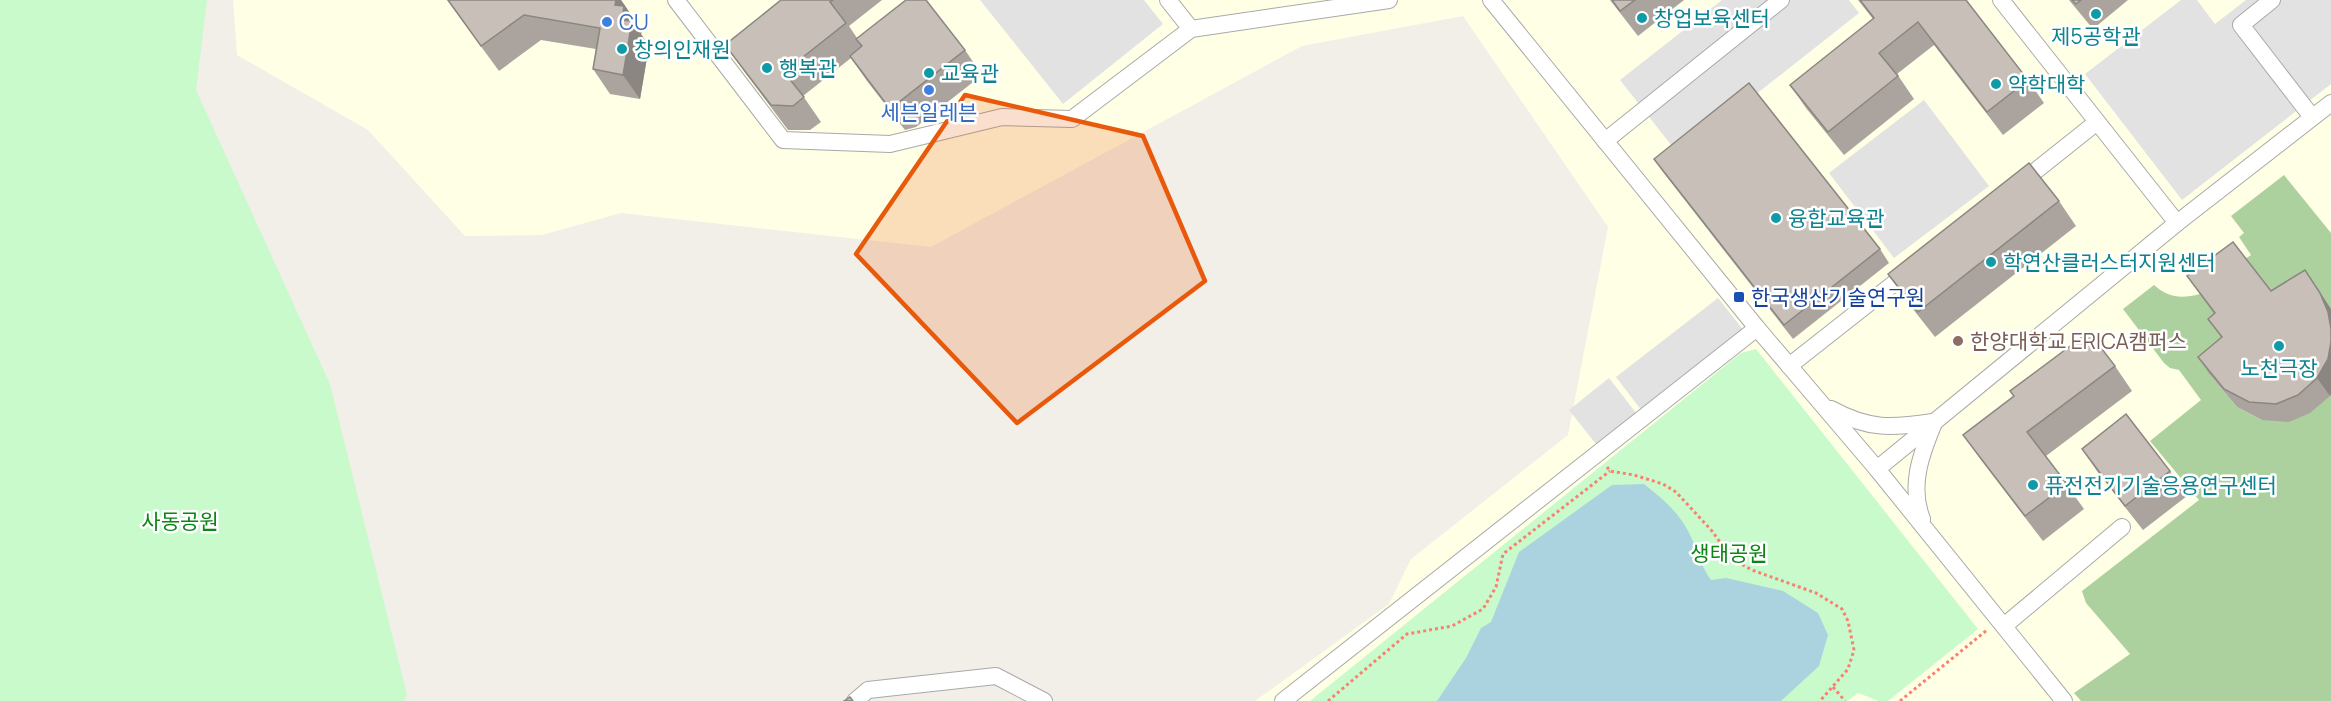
<svg xmlns="http://www.w3.org/2000/svg" width="2331" height="701" font-family="Manrope,'Noto Sans KR',sans-serif">
  <style>
    .education { fill: #ffffe5 }
    .forest { fill: #add19e }
    .park { fill: #c8facc }
    .parking { fill: #e2e2e2 }
    .water { fill: #aad3df }
    .lines { fill: none; stroke-linecap: round; stroke-linejoin: round }
    .minor-casing { stroke: #a9a9a9; stroke-width: 18 }
    .path { stroke: #fa8072; stroke-width: 3; stroke-dasharray: 3 3; stroke-linecap: butt }
    .minor { stroke: #fff; stroke-width: 16 }
    .wall { fill: #aba49e }
    .shaded-wall { fill: #8b8681 }
    .building { fill: #c7bfb8; stroke: #8b8681; stroke-width: 1.5 }
    .marked { fill: #e8590c; fill-opacity: 0.2; stroke: #e8590c; stroke-width: 4.5; stroke-linejoin: round }
    .culture-dot { fill: #0f9aa8; stroke: #fff; stroke-width: 2 }
    .shop-dot { fill: #3f7fe0; stroke: #fff; stroke-width: 2 }
    .transit-dot { fill: #1a4fb4; stroke: #fff; stroke-width: 2 }
    .education-dot { fill: #8d6e63; stroke: #fff; stroke-width: 2 }
    .labels { text-anchor: middle; dominant-baseline: central; stroke-width: 5; stroke-linejoin: round; paint-order: stroke }
    .culture-label { font-size: 21px; fill: #0d838f; stroke: #fff; text-anchor: start }
    .shop-label { font-size: 21px; fill: #366cbe; stroke: #fff; text-anchor: start }
    .transit-label { font-size: 21px; fill: #164399; stroke: #fff; text-anchor: start }
    .education-label { font-size: 21px; fill: #785e54; stroke: #fff; text-anchor: start }
    .park-label { font-size: 21px; fill: #0c8416; stroke: #fff }
  </style>
  <rect width="100%" height="100%" fill="#f2efe9"/>
  <path class="education" d="M 233,0 L 2331,0 L 2331,701 L 1255,701 L 1389,604 L 1411,559 L 1568,435 L 1608,227 L 1463,16 L 1302,46 L 931,247 L 621,213 L 542,235 L 465,236 L 368,130 L 237,55 Z"/>
  <g class="forest">
    <path d="M 2284,175 L 2331,233 L 2331,309 L 2317,288 L 2283,309 L 2245,259 L 2251,255 L 2239,237 L 2244,233 L 2231,216 Z"/>
    <path d="M 2154,285 C 2169,298 2181,299 2200,294 L 2227,331 L 2234,355 L 2210,375 L 2237,407 L 2262,420 L 2331,394 L 2331,701 L 2081,701 L 2074,693 L 2130,654 L 2086,603 L 2082,591 L 2199,500 L 2150,441 L 2201,400 L 2179,370 L 2170,368 L 2164,363 L 2123,309 Z"/>
  </g>
  <g class="park">
    <path d="M 0,0 L 207,0 L 196,90 L 330,384 L 407,695 L 404,701 L 0,701 Z"/>
    <path d="M 1756,349 L 1978,629 L 1888,701 L 1879,701 L 1858,693 L 1847,701 L 1310,701 L 1741,353 Z"/>
  </g>
  <g class="parking">
    <path d="M 980,0 L 1144,0 L 1163,24 L 1063,104 Z"/>
    <path d="M 1722,0 L 1849,0 L 1859,13 L 1679,155 L 1620,80 Z"/>
    <path d="M 2181,0 L 2197,0 L 2215,24 L 2246,0 L 2331,0 L 2331,84 L 2182,200 L 2085,74 Z"/>
    <path d="M 1924,100 L 1989,186 L 1894,258 L 1829,173 Z"/>
    <path d="M 1718,298 L 1745,332 L 1642,411 L 1616,377 Z"/>
    <path d="M 1609,378 L 1636,413 L 1596,444 L 1569,410 Z"/>
  </g>
  <path class="water" d="M 1644,484 C 1663,499 1681,514 1691,537 C 1698,551 1701,567 1711,580 L 1726,578 L 1783,591 L 1818,613 L 1828,635 L 1819,666 L 1781,701 L 1437,701 L 1466,658 L 1481,628 L 1491,622 L 1519,552 L 1612,485 Z"/>
  <g class="lines">
    <defs>
      <g id="minor">
        <path d="M 676,0 L 783,140 L 890,144 L 1002,117 L 1072,119 L 1191,29 L 1389,0"/>
        <path d="M 1168,0 L 1191,29"/>
        <path d="M 1491,0 L 1757,328 L 1877,469 L 2177,223 L 2331,103"/>
        <path d="M 2001,0 L 2177,223"/>
        <path d="M 2272,0 L 2241,25 L 2312,117"/>
        <path d="M 1605,141 L 1781,0"/>
        <path d="M 2018,185 L 2097,122"/>
        <path d="M 1789,366 L 1911,270"/>
        <path d="M 1831,409 C 1869,430 1892,428 1933,422"/>
        <path d="M 1877,469 L 2064,701"/>
        <path d="M 1922,519 C 1909,486 1921,454 1934,423"/>
        <path d="M 2004,626 L 2122,527"/>
        <path d="M 855,701 L 868,690 L 996,676 L 1044,701"/>
        <path d="M 1283,701 L 1757,328"/>
      </g>
    </defs>
    <use href="#minor" class="minor-casing"/>
    <g class="path">
      <path d="M 1607,467 L 1610,471 L 1634,475 L 1663,484 L 1676,492 L 1712,531 L 1732,559 L 1752,570 L 1816,593 L 1842,609 L 1848,621 L 1854,650 L 1848,669 L 1820,701"/>
      <path d="M 1833,687 L 1845,701"/>
      <path d="M 1328,701 L 1407,634 L 1452,626 L 1483,609 L 1496,587 L 1503,554 L 1610,471"/>
      <path d="M 1900,701 L 1987,630"/>
    </g>
    <use href="#minor" class="minor"/>
  </g>
  <g class="wall">
    <path d="M 447,0 L 621,0 L 634,19 L 634,20 L 642,31 L 641,34 L 649,46 L 640,99 L 610,94 L 593,69 L 596,49 L 541,40 L 499,71 Z"/>
    <path d="M 781,0 L 882,0 L 849,26 L 857,38 L 965,50 L 982,75 L 916,127 L 905,130 L 867,81 L 851,58 L 803,96 L 821,122 L 810,130 L 788,130 L 743,70 L 725,45 Z"/>
    <path d="M 1610,0 L 1684,0 L 1638,36 Z"/>
    <path d="M 1858,0 L 1966,0 L 2028,80 L 2044,103 L 2003,135 L 1934,45 L 1897,74 L 1914,99 L 1844,155 L 1806,108 L 1790,85 L 1873,19 Z"/>
    <path d="M 2069,0 L 2128,0 L 2093,29 Z"/>
    <path d="M 1654,159 L 1880,249 L 1889,263 L 1793,339 L 1663,172 Z"/>
    <path d="M 2059,201 L 2076,226 L 1935,337 L 1905,299 L 1888,274 Z"/>
    <path d="M 2187,276 L 2271,291 L 2317,287 L 2331,309 L 2331,394 L 2330,396 L 2310,413 L 2289,422 L 2262,420 L 2237,407 L 2210,375 L 2198,357 L 2221,337 L 2208,319 L 2214,314 Z"/>
    <path d="M 2115,366 L 2132,391 L 2046,456 L 2084,509 L 2043,541 L 1981,460 L 1963,435 Z"/>
    <path d="M 2082,449 L 2170,471 L 2187,496 L 2143,530 L 2099,474 Z"/>
  </g>
  <g class="shaded-wall">
    <path d="M 616,0 L 621,0 L 634,19 L 634,20 L 642,31 L 641,34 L 649,46 L 640,99 L 623,75 L 615,5 Z"/>
    <path d="M 2305,270 L 2331,309 L 2331,329 Z"/>
    <path d="M 2331,342 L 2331,394 L 2330,396 L 2317,378 Z"/>
  </g>
  <g class="building">
    <path d="M 448,0 L 616,0 L 615,5 L 624,6 L 622,20 L 632,21 L 623,75 L 593,69 L 600,28 L 524,15 L 481,46 Z"/>
    <path d="M 781,0 L 833,0 L 830,2 L 846,23 L 784,72 L 804,97 L 793,106 L 771,105 L 725,45 Z"/>
    <path d="M 906,0 L 926,0 L 965,50 L 899,102 L 887,105 L 850,56 L 862,46 L 856,39 Z"/>
    <path d="M 1612,0 L 1635,0 L 1620,11 Z"/>
    <path d="M 1860,0 L 1966,0 L 2028,80 L 1987,112 L 1918,22 L 1879,53 L 1898,76 L 1828,132 L 1790,85 L 1874,18 Z"/>
    <path d="M 2072,0 L 2081,0 L 2076,4 Z"/>
    <path d="M 1749,83 L 1880,249 L 1784,325 L 1654,159 Z"/>
    <path d="M 2029,163 L 2059,201 L 1918,312 L 1888,274 Z"/>
    <path d="M 2233,242 L 2271,291 L 2305,270 L 2320,293 L 2328,312 L 2331,329 L 2331,342 L 2328,359 L 2317,378 L 2298,395 L 2276,404 L 2249,402 L 2224,389 L 2198,357 L 2222,337 L 2208,319 L 2215,313 L 2187,276 Z"/>
    <path d="M 2089,332 L 2115,366 L 2027,432 L 2067,484 L 2025,516 L 1963,435 L 2014,396 L 2010,391 Z"/>
    <path d="M 2126,414 L 2170,471 L 2125,506 L 2082,449 Z"/>
    <path d="M 850,697 L 853,701 L 844,701 Z"/>
  </g>
  <path class="marked" d="M 965,95 L 1143,136 L 1205,281 L 1017,423 L 856,254 Z"/>
  <g class="culture-dot">
    <circle cx="2096" cy="14" r="6"/>
    <circle cx="1642" cy="18" r="6"/>
    <circle cx="622" cy="49" r="6"/>
    <circle cx="767" cy="68" r="6"/>
    <circle cx="929" cy="73" r="6"/>
    <circle cx="1996" cy="84" r="6"/>
    <circle cx="1776" cy="218" r="6"/>
    <circle cx="1991" cy="262" r="6"/>
    <circle cx="2279" cy="346" r="6"/>
    <circle cx="2033" cy="485" r="6"/>
  </g>
  <g class="shop-dot">
    <circle cx="607" cy="22" r="6"/>
    <circle cx="929" cy="90" r="6"/>
  </g>
  <rect class="transit-dot" x="1733" y="291" width="12" height="12" rx="3"/>
  <circle class="education-dot" cx="1958" cy="341" r="6"/>
  <g class="labels">
    <g class="culture-label">
      <text x="1654" y="18">창업보육센터</text>
      <text x="2096" y="36" text-anchor="middle">제5공학관</text>
      <text x="634" y="49">창의인재원</text>
      <text x="779" y="68">행복관</text>
      <text x="941" y="73">교육관</text>
      <text x="2008" y="84">약학대학</text>
      <text x="1788" y="218">융합교육관</text>
      <text x="2003" y="262">학연산클러스터지원센터</text>
      <text x="2279" y="368" text-anchor="middle">노천극장</text>
      <text x="2045" y="485">퓨전전기기술응용연구센터</text>
    </g>
    <g class="shop-label">
      <text x="619" y="22">CU</text>
      <text x="929" y="112" text-anchor="middle">세븐일레븐</text>
    </g>
    <g class="transit-label">
      <text x="1751" y="297">한국생산기술연구원</text>
    </g>
    <g class="education-label">
      <text x="1970" y="341">한양대학교 ERICA캠퍼스</text>
    </g>
    <g class="park-label">
      <text x="180" y="521">사동공원</text>
      <text x="1729" y="553">생태공원</text>
    </g>
  </g>
</svg>
